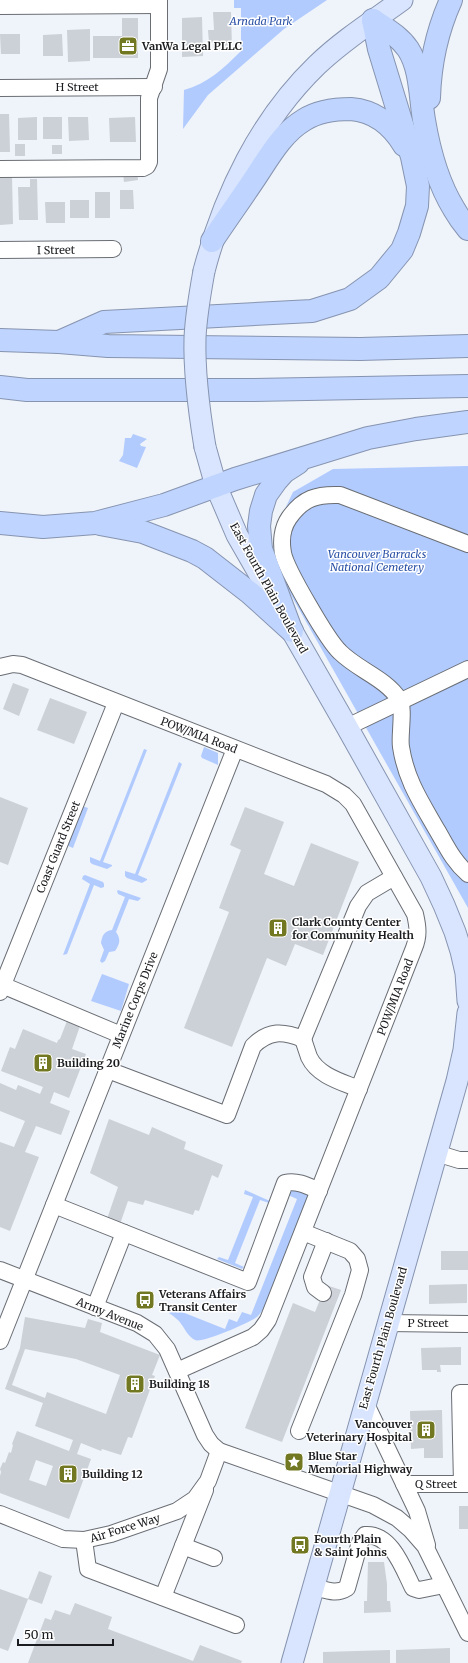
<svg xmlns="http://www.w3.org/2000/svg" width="468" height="1663" font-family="Merriweather,serif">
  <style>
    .green { fill: #b1cbff }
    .building { fill: #ccd0d7; fill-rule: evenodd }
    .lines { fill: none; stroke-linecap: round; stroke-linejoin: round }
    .minor-tunnel { stroke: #cfd3d9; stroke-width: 16; stroke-dasharray: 16 8; stroke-linecap: butt }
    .minor-casing { stroke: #6a6e74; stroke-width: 18 }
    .major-casing { stroke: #8694b0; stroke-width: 23 }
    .highway-casing { stroke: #8694b0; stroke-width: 24 }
    .minor { stroke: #fff; stroke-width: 16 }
    .major { stroke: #d9e5fe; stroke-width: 21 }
    .highway { stroke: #bfd4fe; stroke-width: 22 }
    .major-bridge-casing { stroke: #8694b0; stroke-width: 23; stroke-linecap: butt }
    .major-bridge { stroke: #d9e5fe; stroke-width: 21 }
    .labels { text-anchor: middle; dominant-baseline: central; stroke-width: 3; stroke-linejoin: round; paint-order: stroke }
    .park-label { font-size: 11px; font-style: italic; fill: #2b51a6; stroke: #fff }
    .poi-label { font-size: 11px; font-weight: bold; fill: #1b1c1f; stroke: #fff; text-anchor: start }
    .street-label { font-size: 11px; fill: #1b1c1f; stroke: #fff }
  </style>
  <rect width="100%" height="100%" fill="#eff3fa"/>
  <g class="green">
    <path d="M 234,0 L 327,0 L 284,29 L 208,95 L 183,129 L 184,90 C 207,84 224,68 241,51 L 241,8 L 234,8 Z"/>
    <path d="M 133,434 L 147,439 L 140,444 L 141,446 L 146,447 L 137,468 L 119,461 L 123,455 L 125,438 L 131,438 Z"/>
    <path d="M 468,466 L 468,908 L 278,572 L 275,530 L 293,492 L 333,469 Z"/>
    <path d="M 204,747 L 218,753 L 218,765 L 202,758 L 201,756 Z"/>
    <path d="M 144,749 L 147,750 L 103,862 L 112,865 L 112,866 L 107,869 L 92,864 L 90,862 L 90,857 L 100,861 Z"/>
    <path d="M 179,762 L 182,764 L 138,875 L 147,879 L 147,880 L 142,883 L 127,878 L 125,876 L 125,871 L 135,874 Z"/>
    <path d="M 82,806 L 88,808 L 73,848 L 66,845 Z"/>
    <path d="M 85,875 L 103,882 L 104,884 L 104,887 L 101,888 L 94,885 L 67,954 L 63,955 L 90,884 L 82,879 L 83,876 Z"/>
    <path d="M 118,890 L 141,898 L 138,901 L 129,899 L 116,932 C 121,939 120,944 115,951 L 109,952 L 105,961 L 102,963 L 100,961 L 104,950 L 101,943 C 102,936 104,931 112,930 L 125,897 L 118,894 L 117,891 Z"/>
    <path d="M 102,974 L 129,984 L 121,1011 L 91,1001 Z"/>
    <path d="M 293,1189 L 309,1194 L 265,1306 C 263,1309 261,1313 258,1316 C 252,1322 201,1344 195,1340 C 188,1337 184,1327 179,1321 C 176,1318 173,1316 169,1313 L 172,1308 L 225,1329 L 229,1319 L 237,1322 L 242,1312 L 251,1315 L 297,1199 L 288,1195 L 289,1191 Z"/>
    <path d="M 245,1190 L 270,1201 L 269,1203 L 260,1200 L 235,1263 L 244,1267 L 242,1269 L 217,1259 L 219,1257 L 228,1260 L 230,1255 L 253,1197 L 244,1194 Z"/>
  </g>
  <g class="building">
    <path d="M 213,12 L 231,12 L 232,49 L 213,50 L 213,43 L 209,43 L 208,30 L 214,30 Z"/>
    <path d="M 202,17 L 203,56 L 182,57 L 182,18 Z"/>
    <path d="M 122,18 L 138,18 L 138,58 L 93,58 L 93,36 L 122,36 Z"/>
    <path d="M 90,29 L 90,61 L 68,62 L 67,30 Z"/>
    <path d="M 0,34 L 20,34 L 20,54 L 1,54 Z"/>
    <path d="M 62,34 L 63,56 L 43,56 L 43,35 Z"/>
    <path d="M 0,114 L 9,114 L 10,152 L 0,152 Z"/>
    <path d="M 37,117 L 37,140 L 18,140 L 18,118 Z"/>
    <rect x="43" y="117" width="19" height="22"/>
    <path d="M 68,117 L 88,117 L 89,140 L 69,141 Z"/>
    <path d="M 135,117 L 136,142 L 110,142 L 109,118 Z"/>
    <rect x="15" y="144" width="10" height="12"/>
    <rect x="52" y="145" width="10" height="9"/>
    <path d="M 137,171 L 138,180 L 124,182 L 123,173 Z"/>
    <path d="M 12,176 L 13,224 L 0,225 L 0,177 Z"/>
    <path d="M 30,179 L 37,179 L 38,220 L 19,220 L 18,187 L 30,187 Z"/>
    <path d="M 120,190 L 133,190 L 134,209 L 120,209 Z"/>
    <rect x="95" y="192" width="15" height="26"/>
    <rect x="70" y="200" width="19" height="18"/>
    <path d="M 45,202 L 65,202 L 65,223 L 46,223 Z"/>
    <path d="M 13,683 L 29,689 L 19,716 L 3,709 Z"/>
    <path d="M 50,698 L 87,712 L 74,744 L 37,730 Z"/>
    <path d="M 0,797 L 28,808 L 8,865 L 0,862 Z"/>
    <path d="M 245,807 L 284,822 L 264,874 L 294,886 L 311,843 L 359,862 L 323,955 L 295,944 L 286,966 L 267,958 L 232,1047 L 184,1028 L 229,912 L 219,908 L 241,850 L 230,845 Z"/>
    <path d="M 67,1021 L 80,1026 L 72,1049 L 86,1054 L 69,1098 L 54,1092 L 50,1103 L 70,1111 L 61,1135 L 36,1126 L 25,1152 L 39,1157 L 10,1231 L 0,1227 L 0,1142 L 14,1147 L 25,1121 L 0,1111 L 0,1083 L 16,1090 L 18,1085 L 40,1094 L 43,1087 L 1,1071 L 10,1047 L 15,1049 L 23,1029 L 57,1043 L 58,1040 L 60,1039 Z"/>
    <path d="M 109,1119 L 149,1135 L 152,1127 L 186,1142 L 184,1149 L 223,1165 L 218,1178 L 212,1175 L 199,1211 L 195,1210 L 193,1215 L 145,1200 L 143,1205 L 128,1201 L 120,1224 L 107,1219 L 118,1187 L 90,1173 Z"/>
    <rect x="441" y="1251" width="27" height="19"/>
    <path d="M 467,1284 L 467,1303 L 429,1304 L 429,1285 Z"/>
    <path d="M 326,1285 L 341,1290 L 282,1442 L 245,1428 L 293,1303 L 315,1312 Z"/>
    <path d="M 25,1317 L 85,1328 L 88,1319 L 102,1323 L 100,1332 L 160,1355 L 152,1375 L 155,1376 L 132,1438 L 128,1437 L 121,1455 L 102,1449 L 101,1451 L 81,1443 L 77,1454 L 91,1459 L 69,1519 L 0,1493 L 0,1476 L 1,1472 L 0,1469 L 3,1462 L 5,1463 L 9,1452 L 11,1453 L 13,1445 L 12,1444 L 17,1431 L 69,1451 L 73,1440 L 35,1426 L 43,1403 L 5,1389 L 20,1348 ZM 25,1349 L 76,1359 L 120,1375 L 106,1414 L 47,1392 L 45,1398 L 12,1385 ZM 36,1460 L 53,1466 L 46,1486 L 29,1480 Z"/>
    <path d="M 461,1347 L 461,1365 L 440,1365 L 441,1372 L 437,1372 L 437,1370 L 422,1370 L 421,1348 Z"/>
    <path d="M 442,1410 L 443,1458 L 424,1458 L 424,1448 L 411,1449 L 410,1411 Z"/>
    <rect x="459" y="1506" width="9" height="23"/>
    <path d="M 368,1562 L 384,1562 L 387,1584 L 387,1601 L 390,1601 L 391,1612 L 364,1613 L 364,1601 L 367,1601 Z"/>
    <path d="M 39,1571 L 52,1576 L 42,1604 L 28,1599 Z"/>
    <path d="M 0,1589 L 28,1599 L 8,1651 L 0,1648 Z"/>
    <path d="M 75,1603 L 112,1617 L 108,1629 L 193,1661 L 200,1645 L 242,1661 L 241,1663 L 28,1663 L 45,1618 L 51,1620 L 55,1610 L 70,1615 Z"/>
    <path d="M 450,1648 L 450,1663 L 396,1663 L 396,1650 Z"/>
    <path d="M 390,1650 L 390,1663 L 323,1663 L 323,1652 Z"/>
  </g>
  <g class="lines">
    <path class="minor-tunnel" d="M 323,1293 L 337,1298"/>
    <defs>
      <g id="minor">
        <path d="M 0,6 L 159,5"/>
        <path d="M 0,88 L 154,87"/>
        <path d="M 0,169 L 143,168 L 147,166 L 149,162 L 149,98 L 159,69 L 159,0"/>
        <path d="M 0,250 L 113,249"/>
        <path d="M 468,544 L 340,495 C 317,494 303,498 289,518 C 282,528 281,542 283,553 C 286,569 328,641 340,652 C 358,670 385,678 399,699 C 405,708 399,736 401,747 C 406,780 421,802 437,830 C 447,847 453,861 468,874"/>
        <path d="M 0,667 L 13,664 L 22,665 L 326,784 L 344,795 L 353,804 L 415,914 C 418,927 419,936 414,948 L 268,1320 L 261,1330 L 253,1337 L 177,1371"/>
        <path d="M 347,727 L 468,669"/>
        <path d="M 2,985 L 121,1035"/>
        <path d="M 0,992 L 116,703"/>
        <path d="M 303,1039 C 305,1045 307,1051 309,1057 C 318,1076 342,1082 359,1089"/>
        <path d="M 108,1070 L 227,1115 L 253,1046 C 269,1030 283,1031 303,1039 L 358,906 L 367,893 L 394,877"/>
        <path d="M 436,1153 L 459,1160 L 468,1160"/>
        <path d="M 54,1205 L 248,1282 L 285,1183 C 297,1180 308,1186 319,1191"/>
        <path d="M 0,1270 L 137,1323 L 155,1334 L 167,1349 L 205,1435 L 211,1444 L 219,1451 L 373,1505 L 397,1518 L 411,1530 L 425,1546 L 468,1633"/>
        <path d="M 323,1293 L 315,1287 L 312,1277 L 326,1241"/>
        <path d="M 95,1307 L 124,1233"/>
        <path d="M 387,1323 L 468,1324"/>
        <path d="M 0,1341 L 235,749"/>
        <path d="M 365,1402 L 417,1511 L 427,1545"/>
        <path d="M 299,1431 L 353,1295 L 360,1270 L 357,1259 L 350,1251 L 303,1232"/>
        <path d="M 404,1484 L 468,1484"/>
        <path d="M 462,1484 L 460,1393 L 468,1393"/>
        <path d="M 0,1514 L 63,1539 L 84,1540 L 111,1534 L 177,1511 L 195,1499 L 208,1481 L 219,1451"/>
        <path d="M 84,1540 L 88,1569 L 236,1625"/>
        <path d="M 183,1546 L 214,1558"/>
        <path d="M 314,1587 C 326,1590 336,1595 347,1588 L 360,1542 L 365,1535 C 391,1533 403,1568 413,1588 L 419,1590 L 444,1585"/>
        <path d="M 163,1597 L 205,1490"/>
      </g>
      <g id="major">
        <path d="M 204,271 C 224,195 260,120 317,65 C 343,40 373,21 402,0"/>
        <path d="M 205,447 L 216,486 L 237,535 L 347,727 L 431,877 L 444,905 L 455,932 L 461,951 L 466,973 L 468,1001"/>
        <path d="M 292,1663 C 346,1469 401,1275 457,1081 L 464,1050 L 468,1013"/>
      </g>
      <g id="highway">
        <path d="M 373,20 C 386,29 399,36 408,49 C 421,69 420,97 424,120 C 429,150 438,183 454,209 C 458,216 463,223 468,229"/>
        <path d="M 429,98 C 430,64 437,31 451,0"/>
        <path d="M 212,241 C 226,220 241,199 255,178 C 269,157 282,133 304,120 C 318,111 335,109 351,109 C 375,111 392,125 404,145"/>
        <path d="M 0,340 L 59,342 L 108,346 L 360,349 L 468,346"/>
        <path d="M 59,342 L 104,322 L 312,311 L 350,299 L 379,278 L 402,250 L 409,233 L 417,206 L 418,186 L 412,157 L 379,49 L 373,20"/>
        <path d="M 0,387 L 27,390 L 254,390 L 468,386"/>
        <path d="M 0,523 L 43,527 L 95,523 L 164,505 L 235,479 L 368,438 L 416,429 L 468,422"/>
        <path d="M 100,524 L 143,532 L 192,551 L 205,558 L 250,593 L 292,631"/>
        <path d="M 290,627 L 261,549 L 259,526 L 261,511 L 266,495 L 276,481 L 284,472 L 298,463"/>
      </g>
    </defs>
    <use href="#minor" class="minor-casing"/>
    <use href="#major" class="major-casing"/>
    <use href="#highway" class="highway-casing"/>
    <use href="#minor" class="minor"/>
    <use href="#major" class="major"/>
    <use href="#highway" class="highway"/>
    <defs>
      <path id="major-bridge" d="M 204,271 C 200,293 196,315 195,338 C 194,374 199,411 205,447"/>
    </defs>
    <use href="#major-bridge" class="major-bridge-casing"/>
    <use href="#major-bridge" class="major-bridge"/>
  </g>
  <defs>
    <symbol id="office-square" viewBox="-11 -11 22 22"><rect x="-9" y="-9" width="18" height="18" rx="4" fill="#717821" stroke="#fff"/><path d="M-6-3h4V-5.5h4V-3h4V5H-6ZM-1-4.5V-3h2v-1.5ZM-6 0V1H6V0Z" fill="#fff"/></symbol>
    <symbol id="building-square" viewBox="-11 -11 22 22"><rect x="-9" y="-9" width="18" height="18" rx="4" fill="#717821" stroke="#fff"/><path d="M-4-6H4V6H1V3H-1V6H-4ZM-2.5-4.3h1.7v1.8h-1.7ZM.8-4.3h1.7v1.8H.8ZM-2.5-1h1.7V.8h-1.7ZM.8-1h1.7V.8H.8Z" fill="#fff"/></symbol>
    <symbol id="bus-square" viewBox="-11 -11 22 22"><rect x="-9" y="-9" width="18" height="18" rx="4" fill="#717821" stroke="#fff"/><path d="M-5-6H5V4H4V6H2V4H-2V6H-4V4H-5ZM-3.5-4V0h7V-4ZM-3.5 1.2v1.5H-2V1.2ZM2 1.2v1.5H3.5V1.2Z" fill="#fff"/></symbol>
    <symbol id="sight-square" viewBox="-11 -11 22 22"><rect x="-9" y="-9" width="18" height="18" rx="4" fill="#717821" stroke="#fff"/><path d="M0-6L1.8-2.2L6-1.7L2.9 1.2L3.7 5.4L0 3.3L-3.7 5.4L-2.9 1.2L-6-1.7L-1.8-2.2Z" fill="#fff"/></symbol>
  </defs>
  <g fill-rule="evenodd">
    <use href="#office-square" x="117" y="35" width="22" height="22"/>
    <use href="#building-square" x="267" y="917" width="22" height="22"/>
    <use href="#building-square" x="32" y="1052" width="22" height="22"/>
    <use href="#bus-square" x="134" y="1289" width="22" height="22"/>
    <use href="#building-square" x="124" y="1373" width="22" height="22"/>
    <use href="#building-square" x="415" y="1419" width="22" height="22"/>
    <use href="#sight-square" x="283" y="1451" width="22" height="22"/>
    <use href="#building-square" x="57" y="1463" width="22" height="22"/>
    <use href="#bus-square" x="289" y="1534" width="22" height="22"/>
  </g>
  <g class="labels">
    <g class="park-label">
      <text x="261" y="21">Arnada Park</text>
      <text x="377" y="554">Vancouver Barracks<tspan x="377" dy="13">National Cemetery</tspan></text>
    </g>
    <g class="poi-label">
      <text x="142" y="46">VanWa Legal PLLC</text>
      <text x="292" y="922">Clark County Center<tspan x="292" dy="13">for Community Health</tspan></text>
      <text x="57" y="1063">Building 20</text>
      <text x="159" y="1294">Veterans Affairs<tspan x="159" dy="13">Transit Center</tspan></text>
      <text x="149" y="1384">Building 18</text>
      <text x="412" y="1424" text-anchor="end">Vancouver<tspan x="412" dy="13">Veterinary Hospital</tspan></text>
      <text x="308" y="1456">Blue Star<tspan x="308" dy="13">Memorial Highway</tspan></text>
      <text x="82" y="1474">Building 12</text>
      <text x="314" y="1539">Fourth Plain<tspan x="314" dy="13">&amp; Saint Johns</tspan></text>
    </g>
    <g class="street-label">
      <text x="77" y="87">H Street</text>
      <text transform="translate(56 250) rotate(-1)">I Street</text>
      <text transform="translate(269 588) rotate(61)">East Fourth Plain Boulevard</text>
      <text transform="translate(199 735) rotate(21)">POW/MIA Road</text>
      <text transform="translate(58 847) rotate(-68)">Coast Guard Street</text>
      <text transform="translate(395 997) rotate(-69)">POW/MIA Road</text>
      <text transform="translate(135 1000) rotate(-68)">Marine Corps Drive</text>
      <text transform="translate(110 1314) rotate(22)">Army Avenue</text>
      <text x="428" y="1323">P Street</text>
      <text transform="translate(383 1338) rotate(-74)">East Fourth Plain Boulevard</text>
      <text x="436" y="1484">Q Street</text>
      <text transform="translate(125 1528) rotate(-17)">Air Force Way</text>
    </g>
  </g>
  <path d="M18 1639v6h95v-6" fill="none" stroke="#1b1c1f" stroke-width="2"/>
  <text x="24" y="1639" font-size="12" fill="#1b1c1f" stroke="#ffffff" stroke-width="3" paint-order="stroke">50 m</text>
</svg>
